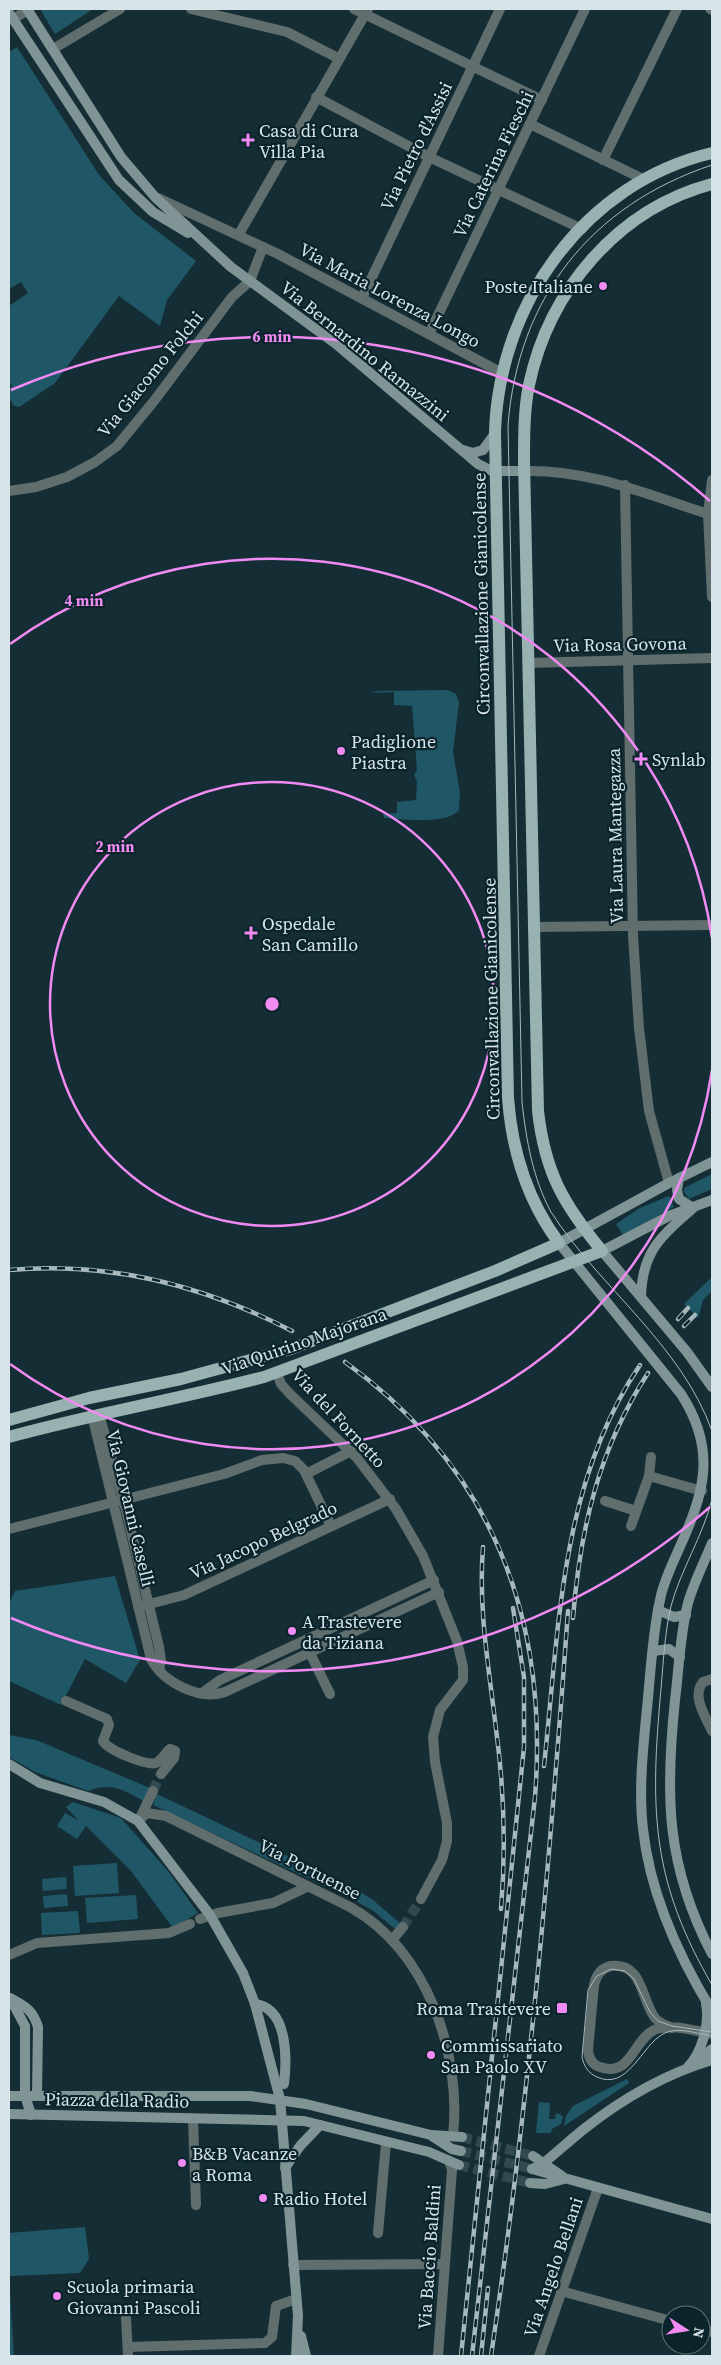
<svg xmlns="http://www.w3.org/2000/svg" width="721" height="2365" font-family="'Source Serif 4',serif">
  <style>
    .green { fill: #1f5767 }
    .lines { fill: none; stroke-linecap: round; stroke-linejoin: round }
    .street-tunnel { stroke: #324950; stroke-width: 10; stroke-dasharray: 10 5; stroke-linecap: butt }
    .secondary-tunnel { stroke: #324950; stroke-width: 10; stroke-dasharray: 10 5; stroke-linecap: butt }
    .street { stroke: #616e6e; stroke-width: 10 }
    .secondary { stroke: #809495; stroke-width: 10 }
    .primary { stroke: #98b2b2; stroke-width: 12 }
    .tram { stroke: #a8b9be; stroke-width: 1 }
    .rail-casing { stroke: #a8b9be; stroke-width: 4.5 }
    .rail { stroke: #0b242b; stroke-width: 2.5; stroke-dasharray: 8; stroke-linecap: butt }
    .ring { fill: none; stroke: #f28af3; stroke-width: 2.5 }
    .poi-dot { fill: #f28af3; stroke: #0b242b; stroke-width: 2 }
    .labels { text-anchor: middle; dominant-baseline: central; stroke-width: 4.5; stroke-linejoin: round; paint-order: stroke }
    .poi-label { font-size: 18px; fill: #d7e5ea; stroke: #0b242b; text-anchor: start }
    .street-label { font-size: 18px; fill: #d7e5ea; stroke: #0b242b }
    .centre { fill: #f28af3; stroke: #0b242b; stroke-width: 2.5 }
    .ring-label { font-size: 15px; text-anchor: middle; font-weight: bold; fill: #f28af3; stroke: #0b242b; stroke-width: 4.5; stroke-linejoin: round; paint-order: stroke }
  </style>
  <rect width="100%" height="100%" fill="#152e35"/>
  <g class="green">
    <path d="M 40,9 L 93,9 L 55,34 Z"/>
    <path d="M 17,47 L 99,175 L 134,213 L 196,261 L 167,300 L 160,326 L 119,296 L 55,383 L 19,407 L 14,406 L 9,398 L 9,389 L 12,386 L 9,381 L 9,306 L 28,293 L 21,282 L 9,289 L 9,52 Z"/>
    <path d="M 447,690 L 456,694 L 459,702 L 453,752 L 460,793 L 459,810 C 447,825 402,819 384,818 L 383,814 L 397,813 L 397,802 L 416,800 L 417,782 L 414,775 L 417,770 L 412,706 L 394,705 L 394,692 L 371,693 L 378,691 Z"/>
    <path d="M 712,1174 L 712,1189 L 689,1199 L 684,1192 L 684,1188 Z"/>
    <path d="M 669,1196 L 674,1207 L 623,1235 L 616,1224 L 640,1208 Z"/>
    <path d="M 712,1277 L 712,1291 L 703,1300 L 698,1318 L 684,1304 Z"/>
    <path d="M 115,1576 L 140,1660 L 126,1683 L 85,1659 L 61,1705 L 9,1681 L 9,1604 L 15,1591 Z"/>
    <path d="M 9,1735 L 36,1740 L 150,1788 L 143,1801 C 124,1790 109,1782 88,1791 L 35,1772 L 9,1757 Z"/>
    <path d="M 157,1794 L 351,1886 L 373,1900 L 401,1924 L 395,1929 L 372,1910 L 352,1899 L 153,1805 Z"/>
    <path d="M 73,1802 L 121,1818 L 168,1871 L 198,1913 L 173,1928 L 131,1871 L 86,1826 L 77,1839 L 57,1826 L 65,1813 L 79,1821 L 66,1807 Z"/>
    <path d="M 117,1863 L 119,1893 L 75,1896 L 73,1866 Z"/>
    <path d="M 66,1877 L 67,1889 L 43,1891 L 42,1879 Z"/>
    <path d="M 67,1894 L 68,1906 L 44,1908 L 43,1896 Z"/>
    <path d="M 136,1895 L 138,1919 L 87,1923 L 85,1898 Z"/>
    <path d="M 78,1911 L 80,1933 L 42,1935 L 41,1913 Z"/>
    <path d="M 627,2079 L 629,2083 L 564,2126 L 566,2116 L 573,2106 Z"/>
    <path d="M 539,2102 L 550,2103 L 549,2119 L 555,2119 L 556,2113 L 563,2116 L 561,2124 L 552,2129 L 551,2133 L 536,2133 Z"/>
    <path d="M 85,2227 L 89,2259 L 80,2273 L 9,2276 L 14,2356 L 9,2356 L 9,2233 Z"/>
  </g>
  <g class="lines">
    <g class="street-tunnel">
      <path d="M 153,1791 L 161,1774"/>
      <path d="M 403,1927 L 421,1899"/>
    </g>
    <g class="secondary-tunnel">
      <path d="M 462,2137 L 533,2156"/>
      <path d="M 461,2151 L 532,2169"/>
      <path d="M 459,2165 L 530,2183"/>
    </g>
    <g class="street">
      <path d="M 191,9 L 287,32 L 338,58"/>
      <path d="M 354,9 L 542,100"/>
      <path d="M 710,9 L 712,10"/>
      <path d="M 13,19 L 28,10"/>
      <path d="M 53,49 L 120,9"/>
      <path d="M 316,97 L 429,157 L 582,229"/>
      <path d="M 530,124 L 645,180"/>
      <path d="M 603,160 L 677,9"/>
      <path d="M 158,198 L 278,254 L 502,373"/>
      <path d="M 239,234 L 368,9"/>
      <path d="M 362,298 L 500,9"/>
      <path d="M 429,334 L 585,9"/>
      <path d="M 525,471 C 592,470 645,494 708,514"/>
      <path d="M 712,480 L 708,514 L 712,597"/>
      <path d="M 625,485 L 633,936 L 639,1028 L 649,1111 L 669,1183"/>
      <path d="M 9,491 L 36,487 L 67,477 L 95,462 L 117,446 L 154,401 L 232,297 L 250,281 L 263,247"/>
      <path d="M 529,663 L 712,658"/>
      <path d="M 535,927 L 712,925"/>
      <path d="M 277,1373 L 281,1384 L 290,1394 L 357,1458 L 396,1509 L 423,1556 L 457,1641 L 463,1667 L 463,1680 L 440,1710 L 433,1737 L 435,1762 L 447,1823 L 447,1841 L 442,1860 L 421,1899"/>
      <path d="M 99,1414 L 123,1498 L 159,1647 L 161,1661 L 159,1670"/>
      <path d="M 92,1415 L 151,1659 C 163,1682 199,1701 225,1692 L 439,1592"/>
      <path d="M 306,1474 L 351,1451"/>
      <path d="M 649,1476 L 702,1491"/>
      <path d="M 605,1501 L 636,1511"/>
      <path d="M 631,1526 L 649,1476 L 651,1457"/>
      <path d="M 9,1529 L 224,1474 L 262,1460 L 283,1458 L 295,1461 L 304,1470 L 331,1526"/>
      <path d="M 138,1607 L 184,1595 L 390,1499"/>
      <path d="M 310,1653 L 330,1694"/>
      <path d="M 712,1679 L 703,1682 C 691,1696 706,1717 712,1731"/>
      <path d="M 202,1693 L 220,1680 L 434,1580"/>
      <path d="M 66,1701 L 107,1719 L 109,1725 L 103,1741 C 108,1750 146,1766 156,1763 C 162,1760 165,1753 170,1749 L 175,1751 L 174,1758 L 161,1774"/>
      <path d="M 140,1818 L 153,1791"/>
      <path d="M 138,1821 L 147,1813 L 166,1816 L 350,1907 C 426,1949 462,2052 453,2136"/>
      <path d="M 200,1919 L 218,1913 L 273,1903 L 307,1887"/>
      <path d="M 393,1939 L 403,1927"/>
      <path d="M 9,1955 L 37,1943 L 169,1933 L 190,1924"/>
      <path d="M 672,2028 C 666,2025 659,2023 655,2018 C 641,2000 643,1962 611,1966 C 601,1968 596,1976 594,1985 L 588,2050 C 589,2059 592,2065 600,2067 C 631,2078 633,2040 654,2030 C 671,2023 695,2031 712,2034"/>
      <path d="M 193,2119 L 196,2205"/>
      <path d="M 378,2233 L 386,2143"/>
      <path d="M 293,2265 L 445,2264"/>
      <path d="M 561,2291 L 671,2321"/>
      <path d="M 126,2317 L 128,2356"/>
      <path d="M 701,2329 L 712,2332"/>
      <path d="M 128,2347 L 265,2343 L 272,2337 L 276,2306 L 296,2299"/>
      <path d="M 438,2356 L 452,2170 L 449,2161"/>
      <path d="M 539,2356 L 598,2188"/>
    </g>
    <g class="secondary">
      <path d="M 27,9 L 121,157 L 155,197 L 231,267 L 336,344 L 478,464 L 492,471 L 525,471"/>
      <path d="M 9,13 L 119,180 L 153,212 L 188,233"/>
      <path d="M 463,450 L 473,453 L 483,450 L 494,435"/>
      <path d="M 712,1162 L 669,1183 L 559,1243 L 681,1394 C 718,1451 704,1494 678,1551 C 671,1567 663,1583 660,1600 C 653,1632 651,1665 648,1698 C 644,1741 638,1786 643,1829 C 650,1894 679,1957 712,2011"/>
      <path d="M 679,1178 L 677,1190 L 679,1199 L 693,1208"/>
      <path d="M 712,1200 L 669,1216 L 602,1251 L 687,1352 L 712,1387"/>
      <path d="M 641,1297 C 642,1254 659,1237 690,1211"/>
      <path d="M 712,1543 C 704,1563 694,1582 688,1603 C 680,1634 679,1668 675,1700 C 665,1796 666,1866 712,1954"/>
      <path d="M 658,1610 L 674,1617 L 686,1615"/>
      <path d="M 653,1651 L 669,1649 L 680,1657"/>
      <path d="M 9,1764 L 40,1783 L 104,1802 L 138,1821 L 210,1915 L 243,1973 L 255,2004 L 280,2099 L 298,2316 L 296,2356"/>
      <path d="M 10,1998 L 25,2026 L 25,2095 L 31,2115"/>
      <path d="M 10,1998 C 25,2006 33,2010 38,2027 L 37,2095"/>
      <path d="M 255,2004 C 288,2008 287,2059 284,2084"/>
      <path d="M 697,2061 L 712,2049"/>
      <path d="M 688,2067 C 702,2052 710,2024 706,2004"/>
      <path d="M 9,2096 L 250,2096 L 306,2104 L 431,2135 L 462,2137"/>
      <path d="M 9,2114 L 304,2121 L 429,2152 L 459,2165"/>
      <path d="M 432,2136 L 452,2149 L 461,2151"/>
      <path d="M 533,2156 L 562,2176"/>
      <path d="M 285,2168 L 300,2146 L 320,2125"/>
      <path d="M 532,2169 L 540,2166 C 555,2154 569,2141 584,2129 C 622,2099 665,2074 712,2060"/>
      <path d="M 532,2169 L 712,2219"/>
      <path d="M 530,2183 L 545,2184 L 564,2179"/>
      <path d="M 301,2336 L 306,2356"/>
    </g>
    <g class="primary">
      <path d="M 9,1420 L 89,1398 L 181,1379 L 291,1349 L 495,1271 L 559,1243 C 527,1200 512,1152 508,1098 L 495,432 C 499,304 584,183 712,153"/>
      <path d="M 9,1437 C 93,1414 179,1399 264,1377 L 602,1251 C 564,1205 545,1173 538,1111 L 524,461 C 524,435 524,410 529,385 C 549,290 618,209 712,184"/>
    </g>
    <g class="tram">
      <path d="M 712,165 C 591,205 518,298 508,425 L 522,1102 C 526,1139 533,1179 551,1212 C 600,1288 681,1344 712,1431"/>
      <path d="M 712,1499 C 703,1536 681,1569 671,1606 C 664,1636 663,1669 660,1700 C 650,1815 653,1883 712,1985"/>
      <path d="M 712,2032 L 672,2026 L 658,2021 L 650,2012 L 634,1979 L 625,1971 L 611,1969 L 597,1976 L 588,1990 L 582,2057 C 584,2066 588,2073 597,2077 C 628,2091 641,2046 663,2034 C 677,2026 698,2034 712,2036"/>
    </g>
    <defs>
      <g id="rail">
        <path d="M 9,1270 C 109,1261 203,1285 292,1331"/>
        <path d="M 678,1319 L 688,1308"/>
        <path d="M 684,1326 L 695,1315"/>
        <path d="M 345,1362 C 493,1469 549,1617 535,1797 L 472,2356"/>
        <path d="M 483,1547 C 478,1609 489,1668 496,1729 C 504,1788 506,1850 501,1909"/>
        <path d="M 573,1618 C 580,1529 599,1448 648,1373"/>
        <path d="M 544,1766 C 559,1629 560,1483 640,1365"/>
        <path d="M 461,2356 L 524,1747 L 524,1677 L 513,1608"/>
        <path d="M 481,2356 L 488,2288"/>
        <path d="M 491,2356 C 528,2109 550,1860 568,1611"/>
      </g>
    </defs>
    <use href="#rail" class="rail-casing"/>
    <use href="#rail" class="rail"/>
  </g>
  <g class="ring">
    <circle cx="272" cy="1004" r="222"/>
    <path d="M712 1070A445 445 0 0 1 10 1364M10 644A445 445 0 0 1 712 938"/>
    <path d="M710 1507A667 667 0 0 1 11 1618M11 390A667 667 0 0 1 710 501"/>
  </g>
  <g class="poi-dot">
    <path d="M245.5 132.5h5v5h5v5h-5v5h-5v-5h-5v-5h5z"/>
    <circle cx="603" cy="286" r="5"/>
    <circle cx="341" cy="751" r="5"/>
    <path d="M638.5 751.5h5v5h5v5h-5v5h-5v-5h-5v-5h5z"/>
    <path d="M248.5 925.5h5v5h5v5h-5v5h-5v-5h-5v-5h5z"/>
    <circle cx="292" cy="1631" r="5"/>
    <rect x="556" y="2002" width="12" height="12" rx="2.5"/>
    <circle cx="431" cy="2055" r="5"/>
    <circle cx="182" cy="2163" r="5"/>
    <circle cx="263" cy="2198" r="5"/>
    <circle cx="57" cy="2296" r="5"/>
  </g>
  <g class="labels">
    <g class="poi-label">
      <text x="259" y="130">Casa di Cura<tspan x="259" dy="21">Villa Pia</tspan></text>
      <text x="593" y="286" text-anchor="end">Poste Italiane</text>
      <text x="351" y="741">Padiglione<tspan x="351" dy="21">Piastra</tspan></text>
      <text x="652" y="759">Synlab</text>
      <text x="262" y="923">Ospedale<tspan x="262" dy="21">San Camillo</tspan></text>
      <text x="302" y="1621">A Trastevere<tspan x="302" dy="21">da Tiziana</tspan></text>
      <text x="551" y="2008" text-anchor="end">Roma Trastevere</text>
      <text x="441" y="2045">Commissariato<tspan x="441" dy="21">San Paolo XV</tspan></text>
      <text x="192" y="2153">B&amp;B Vacanze<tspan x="192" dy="21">a Roma</tspan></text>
      <text x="273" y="2198">Radio Hotel</text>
      <text x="67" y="2286">Scuola primaria<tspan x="67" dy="21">Giovanni Pascoli</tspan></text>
    </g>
    <g class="street-label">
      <text transform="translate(416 146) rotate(-64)">Via Pietro d'Assisi</text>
      <text transform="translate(493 164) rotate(-64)">Via Caterina Fieschi</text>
      <text transform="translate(390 295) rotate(28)">Via Maria Lorenza Longo</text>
      <text transform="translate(365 351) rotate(39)">Via Bernardino Ramazzini</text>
      <text transform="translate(150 374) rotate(-51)">Via Giacomo Folchi</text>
      <text transform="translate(481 594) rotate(-91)">Circonvallazione Gianicolense</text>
      <text transform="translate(620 644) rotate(-1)">Via Rosa Govona</text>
      <text transform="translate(615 836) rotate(-91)">Via Laura Mantegazza</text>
      <text transform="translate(491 999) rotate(-91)">Circonvallazione Gianicolense</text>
      <text transform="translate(304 1341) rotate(-19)">Via Quirino Majorana</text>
      <text transform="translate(339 1418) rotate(47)">Via del Fornetto</text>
      <text transform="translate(131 1508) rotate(77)">Via Giovanni Caselli</text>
      <text transform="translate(263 1540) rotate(-25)">Via Jacopo Belgrado</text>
      <text transform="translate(310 1869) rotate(27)">Via Portuense</text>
      <text transform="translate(117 2100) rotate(1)">Piazza della Radio</text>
      <text transform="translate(429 2257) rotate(-86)">Via Baccio Baldini</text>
      <text transform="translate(553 2267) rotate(-71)">Via Angelo Bellani</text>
    </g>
  </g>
  <circle cx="272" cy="1004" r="8" class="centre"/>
  <g class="ring-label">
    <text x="272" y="342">6 min</text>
    <text x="84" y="606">4 min</text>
    <text x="115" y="852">2 min</text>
  </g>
  <rect width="721" height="2365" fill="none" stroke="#d7e5ea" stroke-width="20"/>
  <g transform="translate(686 2330) rotate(102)"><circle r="24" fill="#0b242b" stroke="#5d7177"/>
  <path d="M0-4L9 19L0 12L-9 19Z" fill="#f28af3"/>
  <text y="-8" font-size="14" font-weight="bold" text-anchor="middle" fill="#d7e5ea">N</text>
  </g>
</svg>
